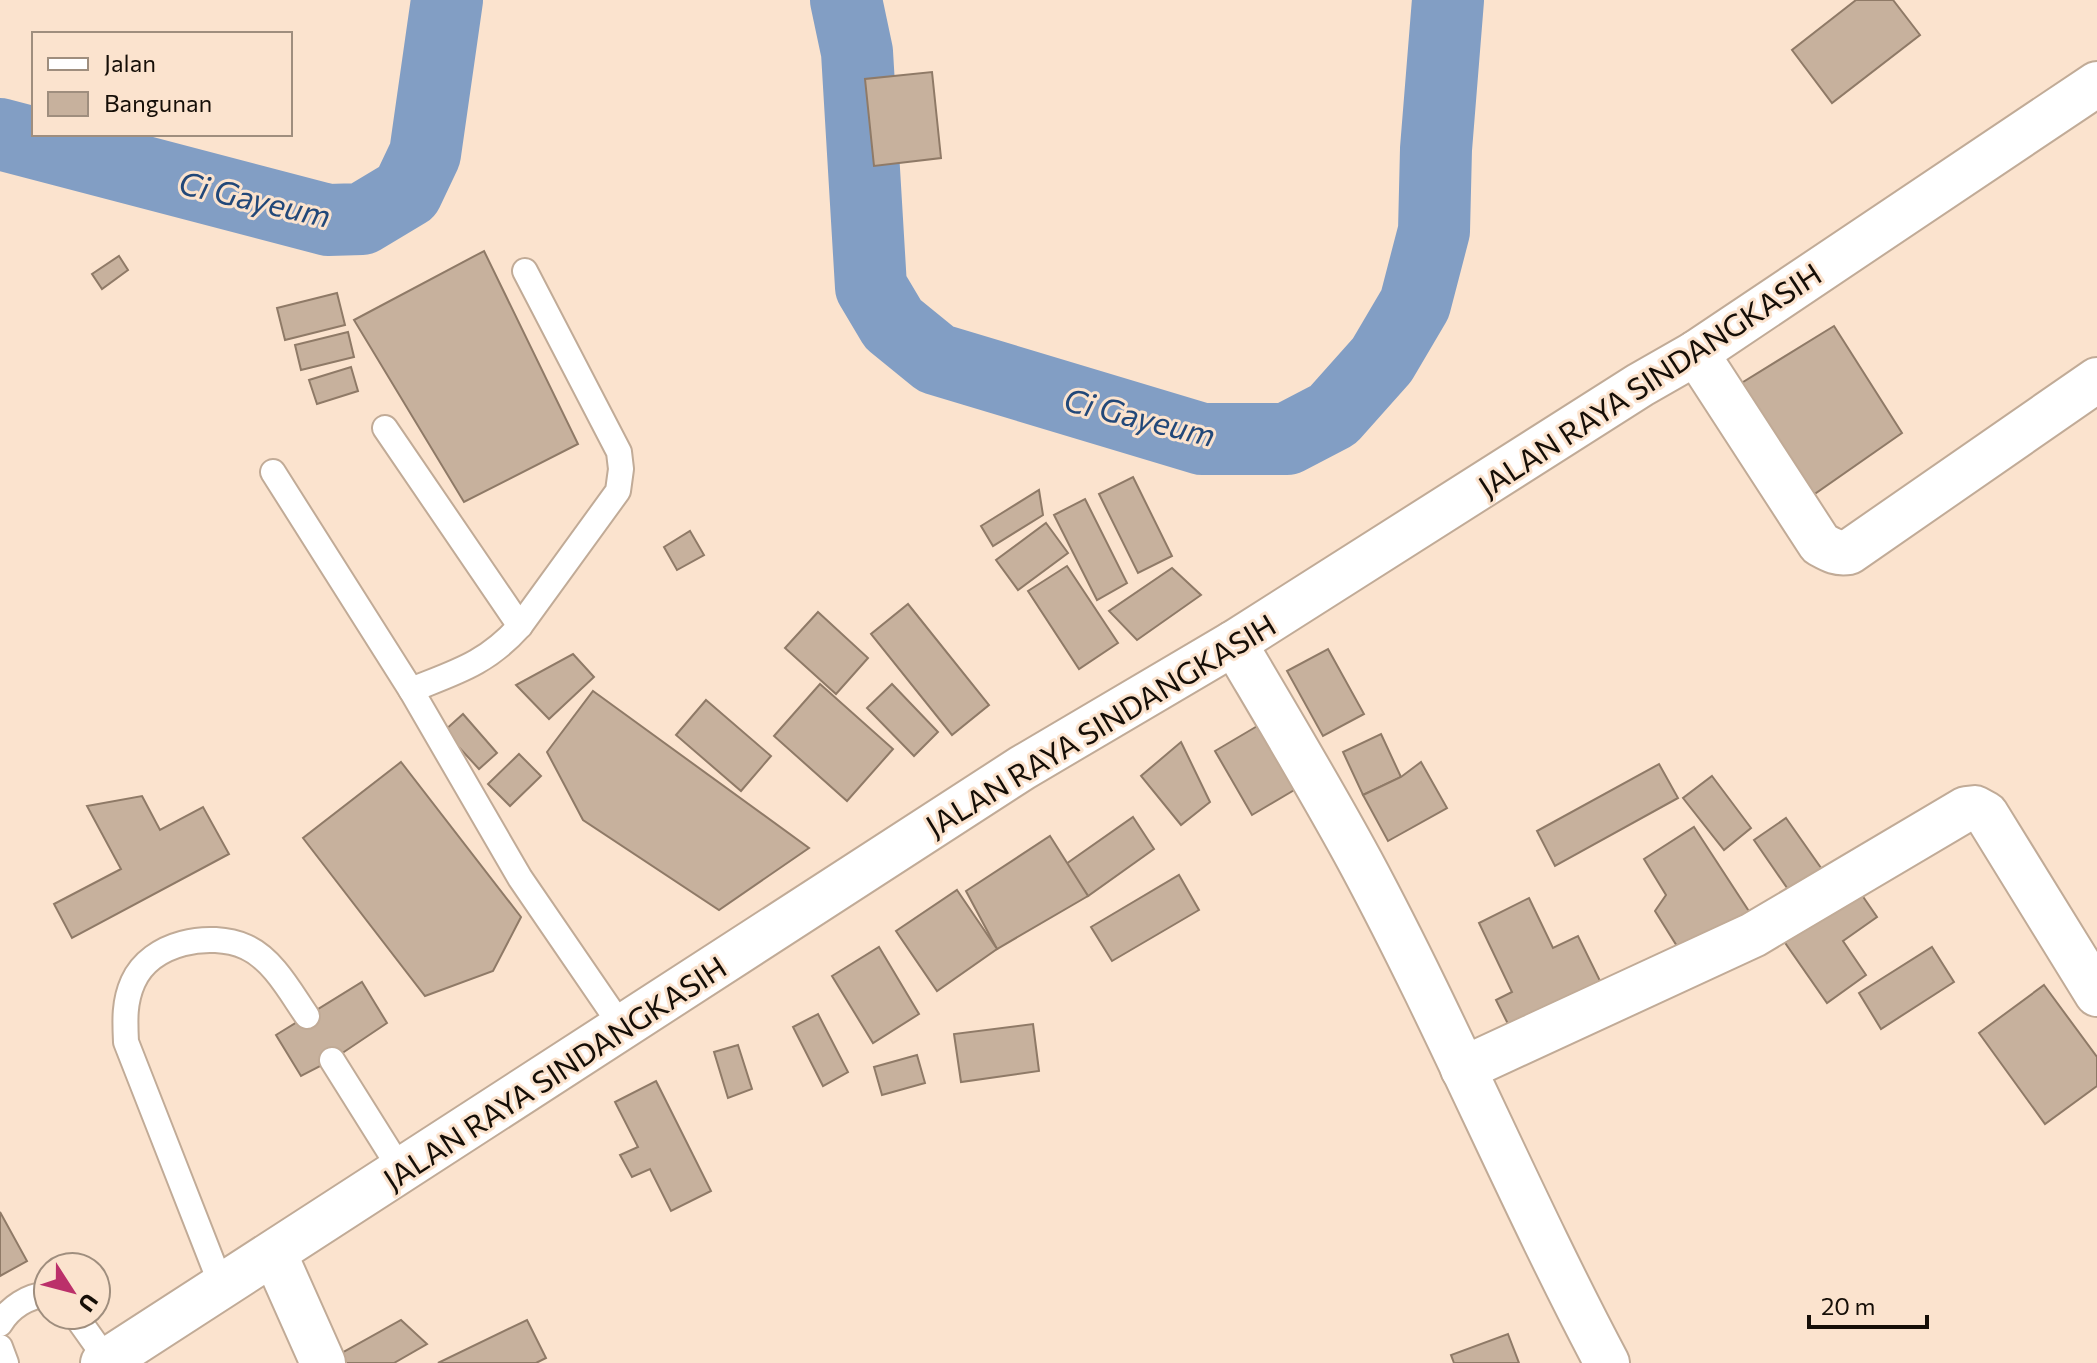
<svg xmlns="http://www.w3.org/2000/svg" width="2097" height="1363" font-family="Commissioner,sans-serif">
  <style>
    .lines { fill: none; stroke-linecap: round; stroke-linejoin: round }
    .river { stroke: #829ec4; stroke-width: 72 }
    .building { fill: #c7b19d; stroke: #8f7a67; stroke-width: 2 }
    .lane-casing { stroke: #c1ab97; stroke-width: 28 }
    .street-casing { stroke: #c1ab97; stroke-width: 48 }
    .highway-casing { stroke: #c1ab97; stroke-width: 48 }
    .lane { stroke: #fff; stroke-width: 24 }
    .street { stroke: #fff; stroke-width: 44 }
    .highway { stroke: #fff; stroke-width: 44 }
    .labels { text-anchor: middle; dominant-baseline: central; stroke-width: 6; stroke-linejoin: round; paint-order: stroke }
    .street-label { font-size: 30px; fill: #150e07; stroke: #fbe3ce }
    .water-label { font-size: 32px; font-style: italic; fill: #224879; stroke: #fbe3ce }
  </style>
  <rect width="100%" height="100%" fill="#fbe3ce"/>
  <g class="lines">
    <g class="river">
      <path d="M 846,0 L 857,52 L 871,287 L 893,324 L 936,359 L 1202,439 L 1287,439 L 1333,415 L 1382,360 L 1415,304 L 1434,231 L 1436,149 L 1448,0"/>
      <path d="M 0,134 L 328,220 L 362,219 L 407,192 L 425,154 L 447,0"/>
    </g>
  </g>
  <g class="building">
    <path d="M 1856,0 L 1893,0 L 1920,35 L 1832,103 L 1792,50 Z"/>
    <path d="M 932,72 L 941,158 L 874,166 L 865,79 Z"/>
    <path d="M 484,251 L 578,444 L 464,502 L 354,320 Z"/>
    <path d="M 119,256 L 128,270 L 102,289 L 92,274 Z"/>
    <path d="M 337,293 L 345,325 L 285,340 L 277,308 Z"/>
    <path d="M 1834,326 L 1902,433 L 1806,500 L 1735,387 Z"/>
    <path d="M 348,332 L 354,357 L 301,370 L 295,345 Z"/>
    <path d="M 351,367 L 358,391 L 317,404 L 309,380 Z"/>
    <path d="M 1133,477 L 1172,556 L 1138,573 L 1099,494 Z"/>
    <path d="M 1039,490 L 1043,515 L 993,546 L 981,526 Z"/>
    <path d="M 1085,499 L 1127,583 L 1097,600 L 1054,515 Z"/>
    <path d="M 1046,523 L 1068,553 L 1018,590 L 996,560 Z"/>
    <path d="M 690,531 L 704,555 L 677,570 L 664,547 Z"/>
    <path d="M 1067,566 L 1118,643 L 1079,669 L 1028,591 Z"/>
    <path d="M 1172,568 L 1201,595 L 1137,640 L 1109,611 Z"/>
    <path d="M 908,604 L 989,705 L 952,735 L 871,634 Z"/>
    <path d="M 818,612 L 868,658 L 836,694 L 785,648 Z"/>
    <path d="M 1328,649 L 1364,714 L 1323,736 L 1287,671 Z"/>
    <path d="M 573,654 L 594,677 L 549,719 L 516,685 Z"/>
    <path d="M 820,684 L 893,749 L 847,801 L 774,736 Z"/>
    <path d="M 892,684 L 938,732 L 914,756 L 867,708 Z"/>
    <path d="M 593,691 L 809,848 L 719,910 L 583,820 L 547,752 Z"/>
    <path d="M 706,700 L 771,756 L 741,791 L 676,735 Z"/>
    <path d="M 463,714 L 497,753 L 479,769 L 444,731 Z"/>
    <path d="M 1259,725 L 1296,789 L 1252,815 L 1215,751 Z"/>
    <path d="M 1381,734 L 1401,777 L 1363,795 L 1343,752 Z"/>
    <path d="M 1181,742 L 1210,802 L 1181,825 L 1141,776 Z"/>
    <path d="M 519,754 L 541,776 L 510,806 L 488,784 Z"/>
    <path d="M 401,762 L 521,917 L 493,971 L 425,996 L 303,838 Z"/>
    <path d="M 1421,762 L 1447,808 L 1388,841 L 1363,795 L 1401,777 Z"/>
    <path d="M 1659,764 L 1678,798 L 1555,866 L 1537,831 Z"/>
    <path d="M 1712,776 L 1751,828 L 1724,850 L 1683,798 Z"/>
    <path d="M 142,796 L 160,830 L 203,807 L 229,854 L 72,938 L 54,904 L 121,869 L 87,806 Z"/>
    <path d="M 1133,817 L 1154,849 L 1088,896 L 1066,864 Z"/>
    <path d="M 1786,818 L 1826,875 L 1794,898 L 1754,840 Z"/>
    <path d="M 1694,827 L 1754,919 L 1687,962 L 1655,911 L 1666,895 L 1644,859 Z"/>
    <path d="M 1050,836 L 1088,896 L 997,949 L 966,891 Z"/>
    <path d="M 1179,875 L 1199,910 L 1112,961 L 1091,927 Z"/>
    <path d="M 1855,885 L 1877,917 L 1843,941 L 1866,975 L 1827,1003 L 1781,937 Z"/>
    <path d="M 957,890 L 997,949 L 937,991 L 896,931 Z"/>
    <path d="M 1529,898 L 1553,948 L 1578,936 L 1605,991 L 1514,1036 L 1496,1000 L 1512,992 L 1479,923 Z"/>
    <path d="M 879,947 L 919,1014 L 873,1043 L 832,976 Z"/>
    <path d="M 1932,947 L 1954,982 L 1881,1029 L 1859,993 Z"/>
    <path d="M 362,982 L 387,1023 L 332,1060 L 301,1076 L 276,1035 Z"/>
    <path d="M 2044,985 L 2097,1057 L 2097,1086 L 2045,1124 L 1979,1033 Z"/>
    <path d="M 818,1014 L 848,1072 L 823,1086 L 793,1027 Z"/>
    <path d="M 1033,1024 L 1039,1071 L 961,1082 L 954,1034 Z"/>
    <path d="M 738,1045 L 752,1089 L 728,1098 L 714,1052 Z"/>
    <path d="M 917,1055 L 925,1083 L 882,1095 L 874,1067 Z"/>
    <path d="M 656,1081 L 711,1191 L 671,1211 L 650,1169 L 632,1177 L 620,1155 L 638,1147 L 615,1102 Z"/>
    <path d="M 0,1212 L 27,1261 L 0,1276 Z"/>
    <path d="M 401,1320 L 427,1344 L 394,1363 L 345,1363 L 340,1354 Z"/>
    <path d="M 527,1320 L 546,1358 L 536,1363 L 438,1363 Z"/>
    <path d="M 1508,1334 L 1519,1363 L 1454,1363 L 1451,1355 Z"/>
  </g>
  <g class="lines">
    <defs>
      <g id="lane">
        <path d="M 385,428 L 520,626"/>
        <path d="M 273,472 L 411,690 L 520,878 L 622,1027"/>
        <path d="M 411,690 C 456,672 486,664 520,626 L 618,491 L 621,469 L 619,452 L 525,271"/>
        <path d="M 332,1060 L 401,1170"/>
        <path d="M 222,1287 L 126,1042 C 125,1021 124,1002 133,982 C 151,942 210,931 246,947 C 273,959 291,993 307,1016"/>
        <path d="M 75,1315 L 107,1360"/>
        <path d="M 0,1324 C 10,1307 28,1296 48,1294"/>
        <path d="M 0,1347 L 6,1363"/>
      </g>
      <g id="street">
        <path d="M 1696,353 L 1820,544 C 1831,550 1837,554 1849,552 L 2097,380"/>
        <path d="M 1234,643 C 1277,716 1321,789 1361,863 C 1449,1027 1520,1199 1607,1363"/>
        <path d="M 1463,1069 L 1753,935 L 1966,809 L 1975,808 L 1986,814 L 2097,994"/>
        <path d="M 274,1253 L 323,1363"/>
      </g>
      <path id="highway" d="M 103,1363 L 1022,768 L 1234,643 L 1640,385 L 1696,353 L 2097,84"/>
    </defs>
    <use href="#lane" class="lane-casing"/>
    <use href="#street" class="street-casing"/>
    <use href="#highway" class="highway-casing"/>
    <use href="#lane" class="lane"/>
    <use href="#street" class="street"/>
    <use href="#highway" class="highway"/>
  </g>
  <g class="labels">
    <g class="street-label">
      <text transform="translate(1649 379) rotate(-33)">JALAN RAYA SINDANGKASIH</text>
      <text transform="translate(1100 724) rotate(-31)">JALAN RAYA SINDANGKASIH</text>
      <text transform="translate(554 1072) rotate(-33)">JALAN RAYA SINDANGKASIH</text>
    </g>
    <g class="water-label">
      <text transform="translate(255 198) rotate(13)">Ci Gayeum</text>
      <text transform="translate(1140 416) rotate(14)">Ci Gayeum</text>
    </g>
  </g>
  <rect x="32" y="32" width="260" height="104" fill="#fbe3ce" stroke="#9f8e7e" stroke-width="2"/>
  <rect x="48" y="58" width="40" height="12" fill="#ffffff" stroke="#9f8e7e" stroke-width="2"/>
  <text x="104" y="72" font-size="24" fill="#150e07">Jalan</text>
  <rect x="48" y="92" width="40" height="24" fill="#c7b19d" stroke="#9f8e7e" stroke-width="2"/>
  <text x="104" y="112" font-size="24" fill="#150e07">Bangunan</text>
  <g transform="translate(72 1291) rotate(126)"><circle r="38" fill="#fbe3ce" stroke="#9f8e7e" stroke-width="2"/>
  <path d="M0-6L14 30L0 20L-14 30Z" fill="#bb306a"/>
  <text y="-12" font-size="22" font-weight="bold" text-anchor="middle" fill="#150e07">U</text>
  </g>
  <path d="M1809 1315v12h118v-12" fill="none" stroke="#150e07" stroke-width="4"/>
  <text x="1821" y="1315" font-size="24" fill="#150e07" stroke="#fbe3ce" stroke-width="6" paint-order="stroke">20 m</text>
</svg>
